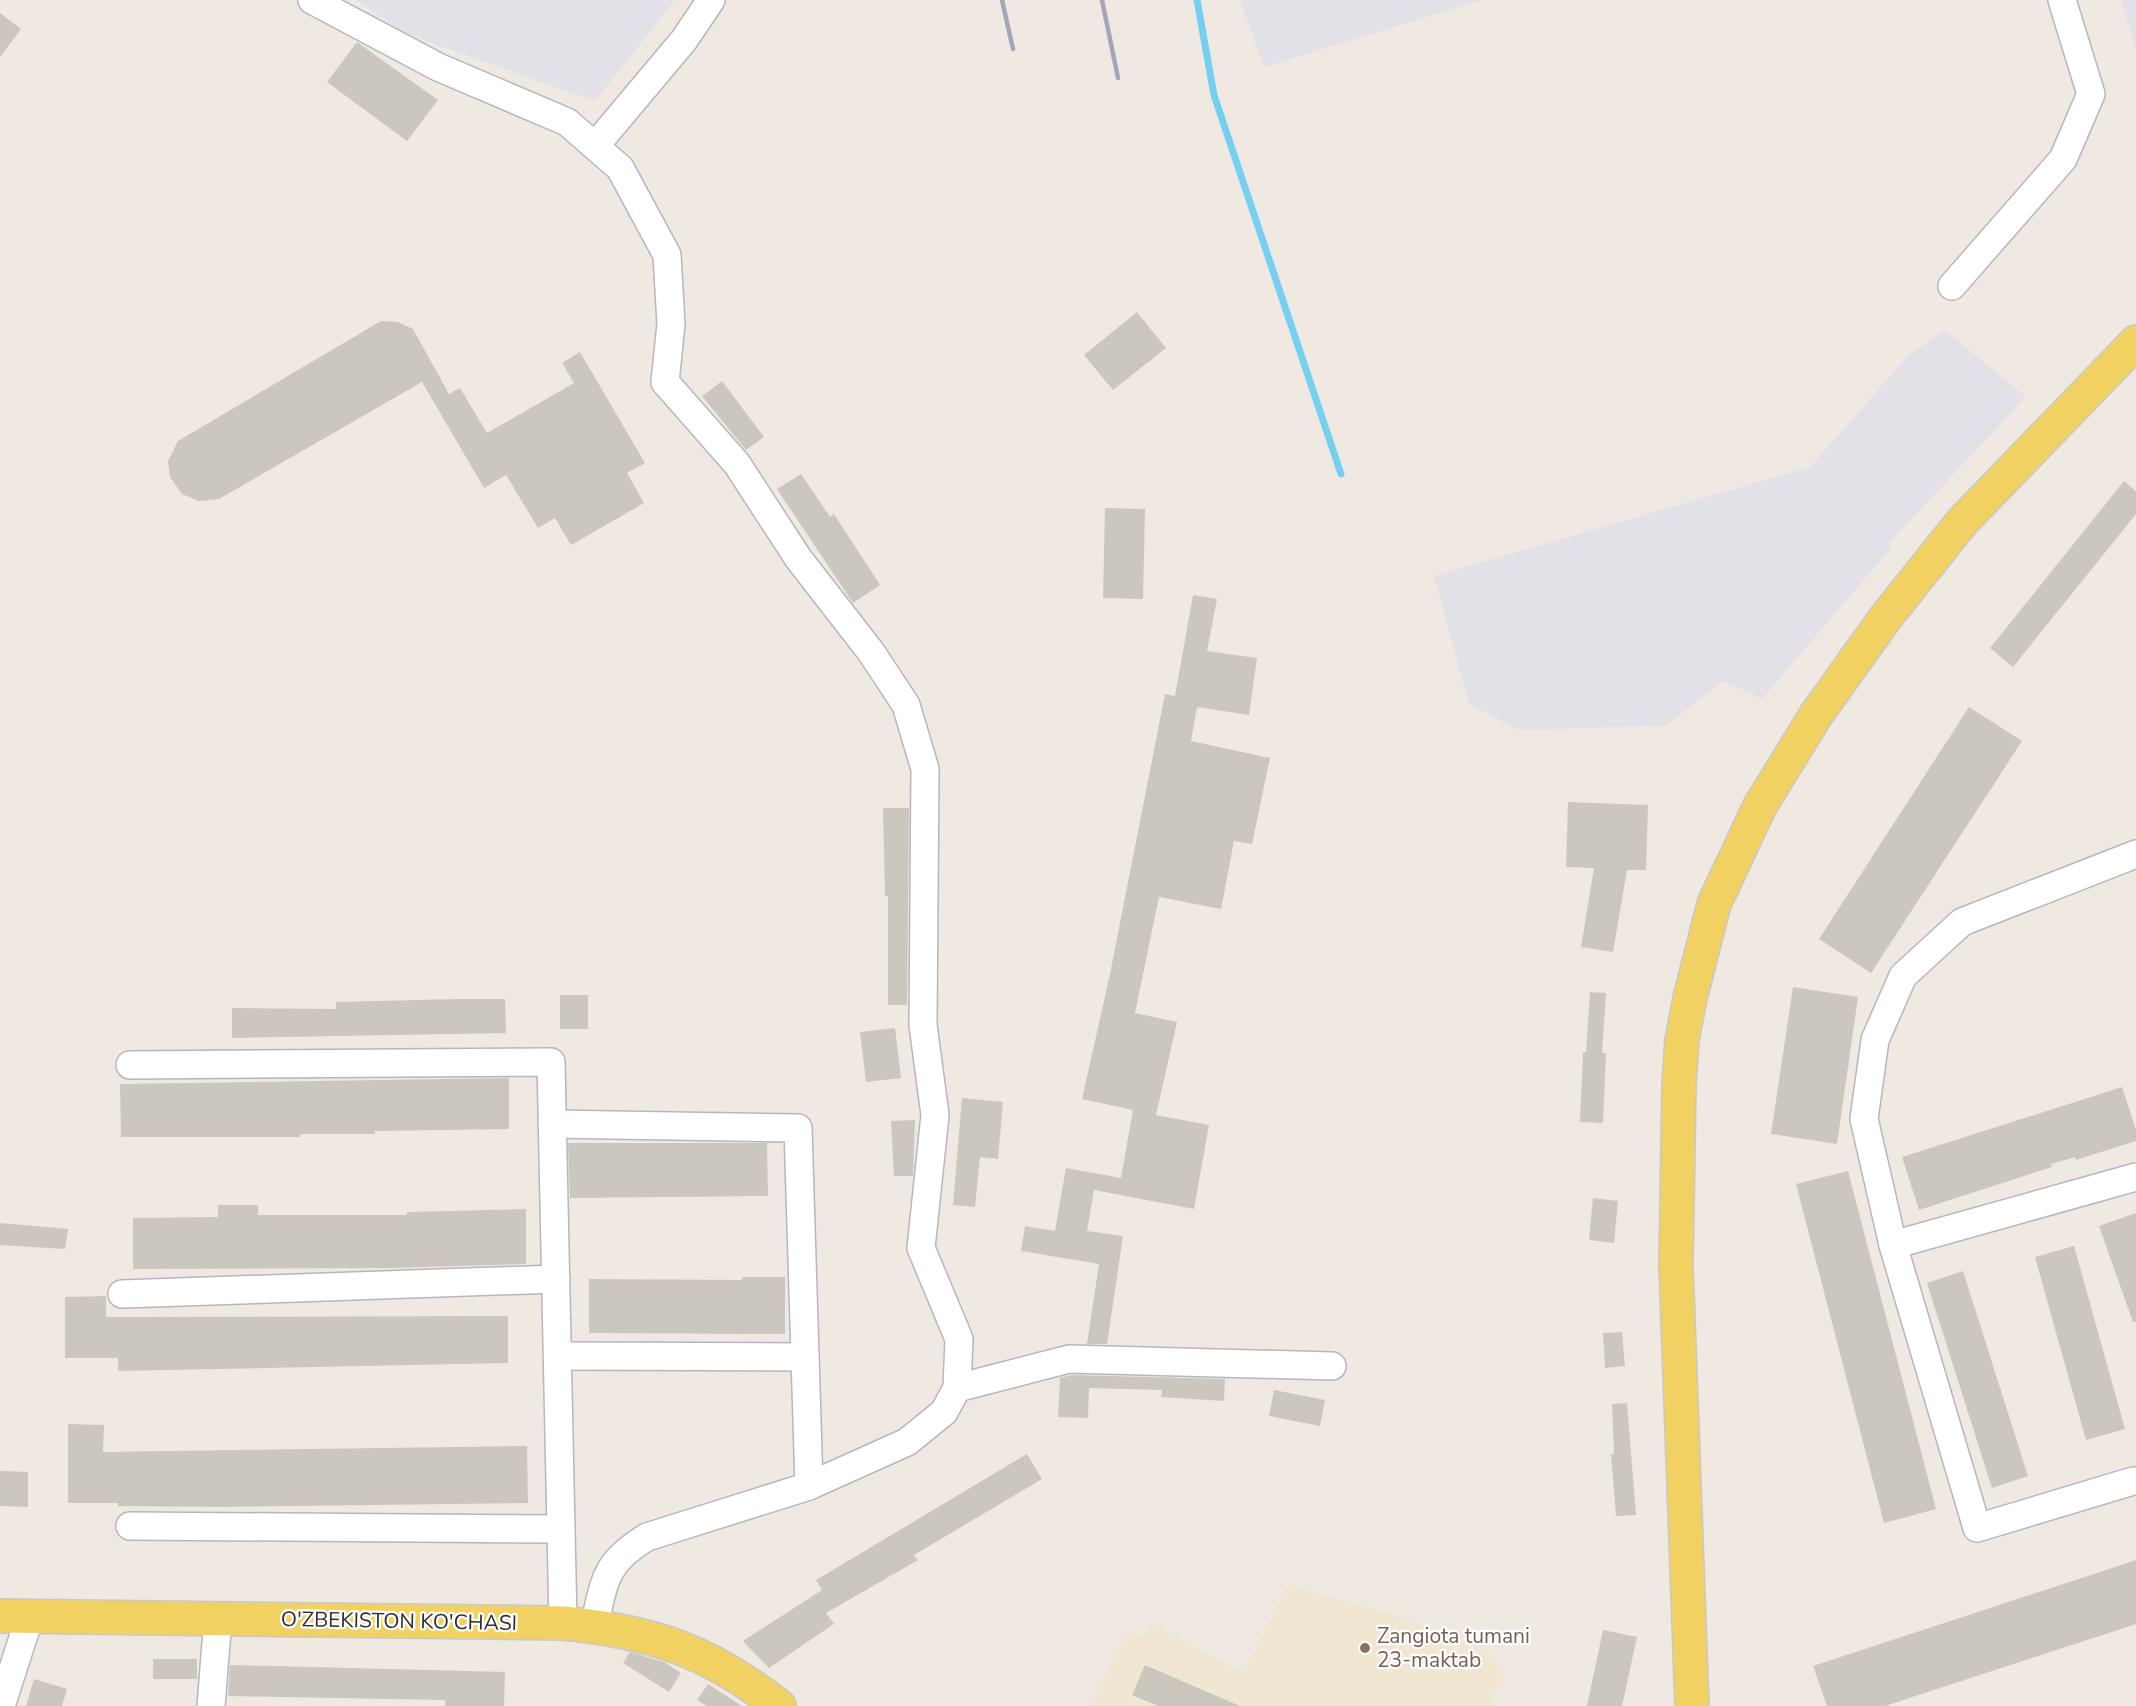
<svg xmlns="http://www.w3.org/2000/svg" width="2136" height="1706" font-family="'Nunito Sans',sans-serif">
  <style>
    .industrial { fill: #e3e1e8 }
    .education { fill: #f0e6d1 }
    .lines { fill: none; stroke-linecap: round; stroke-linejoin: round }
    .stream { stroke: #75cff0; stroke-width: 7 }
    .building { fill: #cbc7bf }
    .minor-casing { stroke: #b4b7c1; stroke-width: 30 }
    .major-casing { stroke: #c9c9c9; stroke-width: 36 }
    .minor { stroke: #fff; stroke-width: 27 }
    .major { stroke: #f2d163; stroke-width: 33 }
    .rail { stroke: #a3a6b8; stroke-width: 4.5 }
    .education-dot { fill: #8d6e63; stroke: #fff; stroke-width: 2 }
    .labels { text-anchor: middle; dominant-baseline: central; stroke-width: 4.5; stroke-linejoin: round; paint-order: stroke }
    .street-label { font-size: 21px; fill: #2e2e2e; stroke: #fff }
    .education-label { font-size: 21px; fill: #785e54; stroke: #fff; text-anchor: start }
  </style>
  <rect width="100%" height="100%" fill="#efe9e1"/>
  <g class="industrial">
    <path d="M 356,0 L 675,0 L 595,101 L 406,34 Z"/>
    <path d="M 1240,0 L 1482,0 L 1264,67 Z"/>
    <path d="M 2121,0 L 2136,0 L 2136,49 Z"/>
    <path d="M 1945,330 L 2026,397 L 1889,543 L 1892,547 L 1762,699 L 1724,681 L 1665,726 L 1519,730 L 1469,704 L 1434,576 L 1810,467 L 1909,355 Z"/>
  </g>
  <path class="education" d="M 1288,1585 L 1395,1615 L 1493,1656 L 1505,1681 L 1490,1695 L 1495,1706 L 1090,1706 L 1128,1631 L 1141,1639 L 1151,1623 L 1244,1673 Z"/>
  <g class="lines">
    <path class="stream" d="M 1197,0 L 1214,95 L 1341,474"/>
  </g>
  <g class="building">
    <path d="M 0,13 L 21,29 L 0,57 Z"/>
    <path d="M 357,42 L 438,100 L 407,141 L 327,82 Z"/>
    <path d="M 1137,312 L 1166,348 L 1113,390 L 1084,355 Z"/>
    <path d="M 381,321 L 398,322 L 413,329 L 449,394 L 460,388 L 487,433 L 574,383 L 562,363 L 580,352 L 645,463 L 627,473 L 644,503 L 571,545 L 555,518 L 538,528 L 506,475 L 484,488 L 422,382 L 219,499 L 199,501 L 182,494 L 170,477 L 168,461 L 178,441 Z"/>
    <path d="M 722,381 L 764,437 L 746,450 L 702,396 Z"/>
    <path d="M 801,474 L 830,517 L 834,514 L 880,585 L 853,603 L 777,489 Z"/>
    <path d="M 2124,481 L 2136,491 L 2136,514 L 2013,667 L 1990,648 Z"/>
    <path d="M 1105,508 L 1145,509 L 1143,599 L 1103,598 Z"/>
    <path d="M 1193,595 L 1217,599 L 1207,651 L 1257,658 L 1249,715 L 1197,707 L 1191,741 L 1270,758 L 1252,844 L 1234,841 L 1221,909 L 1159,897 L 1135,1013 L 1177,1022 L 1156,1115 L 1209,1125 L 1194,1209 L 1094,1190 L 1087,1231 L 1123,1236 L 1107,1344 L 1087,1344 L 1099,1264 L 1021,1251 L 1025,1226 L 1055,1231 L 1066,1168 L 1121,1178 L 1133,1110 L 1082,1099 L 1110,974 L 1165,694 L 1175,696 Z"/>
    <path d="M 1969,707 L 2022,741 L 1871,973 L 1819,939 Z"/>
    <path d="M 1568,802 L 1648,805 L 1646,870 L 1627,870 L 1613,952 L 1581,947 L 1594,868 L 1566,867 Z"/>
    <path d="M 883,808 L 909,808 L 907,1005 L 888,1005 L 888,896 L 885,896 Z"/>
    <path d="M 1793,987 L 1858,997 L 1837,1144 L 1771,1134 Z"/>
    <path d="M 1590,992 L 1606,993 L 1602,1053 L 1606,1053 L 1603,1123 L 1580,1122 L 1583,1052 L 1586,1052 Z"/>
    <rect x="560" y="995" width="28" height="34"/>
    <path d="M 459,999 L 505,999 L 506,1033 L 232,1038 L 232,1008 L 336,1009 L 336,1002 Z"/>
    <path d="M 895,1028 L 901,1078 L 866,1082 L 860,1032 Z"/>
    <path d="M 509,1078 L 509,1129 L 375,1131 L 375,1134 L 300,1134 L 300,1137 L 121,1137 L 120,1084 Z"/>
    <path d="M 2122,1087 L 2136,1130 L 2136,1141 L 2076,1160 L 2075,1157 L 2051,1164 L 2052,1167 L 1919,1210 L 1902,1157 Z"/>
    <path d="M 962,1098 L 1003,1102 L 998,1159 L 980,1157 L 975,1207 L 953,1205 Z"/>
    <path d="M 915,1120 L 913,1176 L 894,1176 L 891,1121 Z"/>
    <path d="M 568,1143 L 767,1143 L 768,1196 L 570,1198 Z"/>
    <path d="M 1848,1171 L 1936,1509 L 1884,1523 L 1796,1184 Z"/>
    <path d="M 1593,1198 L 1618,1201 L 1614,1243 L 1589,1240 Z"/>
    <path d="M 218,1205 L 258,1205 L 258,1215 L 407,1215 L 407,1212 L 526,1209 L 526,1264 L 394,1268 L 133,1269 L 133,1218 L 218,1217 Z"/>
    <path d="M 2136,1213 L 2136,1322 L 2133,1322 L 2099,1226 Z"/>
    <path d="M 0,1223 L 68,1229 L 65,1249 L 0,1245 Z"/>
    <path d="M 2074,1246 L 2125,1429 L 2086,1440 L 2035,1257 Z"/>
    <path d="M 1963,1271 L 2028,1476 L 1992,1488 L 1927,1283 Z"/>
    <path d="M 742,1277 L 785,1277 L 785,1334 L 589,1333 L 589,1279 L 742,1280 Z"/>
    <path d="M 106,1296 L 106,1317 L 508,1316 L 508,1363 L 118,1371 L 118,1358 L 65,1358 L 65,1297 Z"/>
    <path d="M 1622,1332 L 1625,1366 L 1605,1368 L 1603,1333 Z"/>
    <path d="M 1071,1375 L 1225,1379 L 1224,1401 L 1161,1397 L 1162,1390 L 1089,1388 L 1088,1418 L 1058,1417 L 1060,1378 Z"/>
    <path d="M 1274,1390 L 1325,1400 L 1320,1426 L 1269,1416 Z"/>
    <path d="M 1627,1403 L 1636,1515 L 1616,1516 L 1611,1454 L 1614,1454 L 1612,1404 Z"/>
    <path d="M 68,1424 L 104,1425 L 103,1452 L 527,1446 L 528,1503 L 213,1507 L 118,1506 L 118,1503 L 68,1503 Z"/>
    <path d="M 1027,1454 L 1042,1479 L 914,1555 L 918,1560 L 826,1613 L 834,1624 L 769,1668 L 743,1641 L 822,1590 L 816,1580 Z"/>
    <path d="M 0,1471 L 28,1472 L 28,1507 L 0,1506 Z"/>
    <path d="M 2136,1560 L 2136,1624 L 1885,1706 L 1827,1706 L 1813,1666 Z"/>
    <path d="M 1603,1630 L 1637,1637 L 1622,1706 L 1587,1706 Z"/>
    <path d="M 630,1652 L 664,1662 L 681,1673 L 669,1692 L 623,1663 Z"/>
    <rect x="153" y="1659" width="44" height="20"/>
    <path d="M 230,1665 L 505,1672 L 504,1706 L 445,1706 L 445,1700 L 228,1696 Z"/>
    <path d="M 1145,1665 L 1240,1706 L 1158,1706 L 1132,1695 Z"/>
    <path d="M 34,1679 L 67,1689 L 62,1706 L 26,1706 Z"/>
    <path d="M 708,1684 L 742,1706 L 707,1706 L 697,1700 Z"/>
  </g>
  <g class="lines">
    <defs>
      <g id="minor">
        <path d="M 312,0 L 438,67 L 567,122 L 620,168 L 667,255 L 671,324 L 665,382 L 737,464 L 798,558 L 871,652 L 906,705 L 925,769 L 923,1025 L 935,1115 L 921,1248 L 959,1339 L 957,1388 L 944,1412 L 907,1442 L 809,1486 L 647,1537 C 604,1563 605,1580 594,1626"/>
        <path d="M 595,146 L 684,40 L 711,0"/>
        <path d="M 1952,286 L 2063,159 L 2091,94 L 2062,0"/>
        <path d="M 130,1065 L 551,1062 L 563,1623"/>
        <path d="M 552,1124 L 798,1128 L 809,1486"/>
        <path d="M 1893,1245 L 2136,1177"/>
        <path d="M 122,1294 L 556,1279"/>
        <path d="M 558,1356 L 805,1357"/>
        <path d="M 957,1388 L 1069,1359 L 1332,1366"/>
        <path d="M 2133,1481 L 1977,1528 L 1893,1245 L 1864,1119 L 1875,1040 L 1903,976 L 1962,922 L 2136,854"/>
        <path d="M 130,1526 L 561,1529"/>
        <path d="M 1,1706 L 30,1616"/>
        <path d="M 211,1706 L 218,1618"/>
      </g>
      <g id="major">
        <path d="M 0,1616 L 563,1623 C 653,1632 707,1650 779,1706"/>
        <path d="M 1692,1706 L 1676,1265 L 1679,1083 L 1682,1040 L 1690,998 L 1714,904 L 1760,806 L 1816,715 L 1886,617 L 1962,522 L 2136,342"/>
      </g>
    </defs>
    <use href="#minor" class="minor-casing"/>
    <use href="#major" class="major-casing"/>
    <use href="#minor" class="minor"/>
    <use href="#major" class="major"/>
    <g class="rail">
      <path d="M 1002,0 L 1013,49"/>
      <path d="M 1102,0 L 1118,78"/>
    </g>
  </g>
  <circle class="education-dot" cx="1365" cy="1648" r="6"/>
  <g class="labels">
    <g class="street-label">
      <text transform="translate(399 1621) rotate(1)">O'ZBEKISTON KO'CHASI</text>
    </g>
    <g class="education-label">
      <text x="1377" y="1636">Zangiota tumani<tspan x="1377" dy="24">23-maktab</tspan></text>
    </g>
  </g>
</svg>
